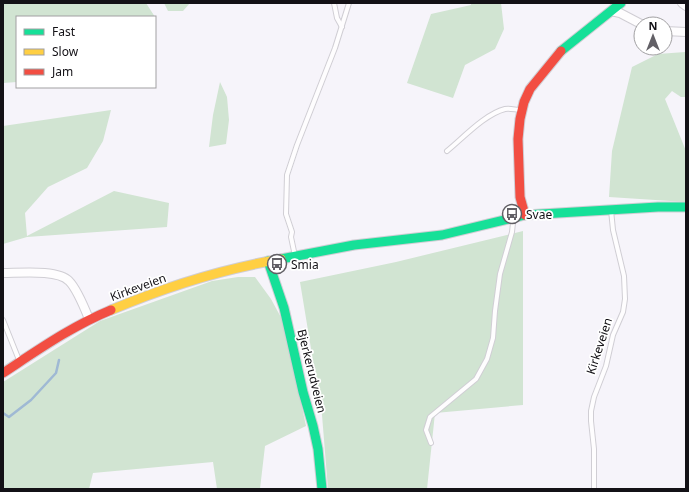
<svg xmlns="http://www.w3.org/2000/svg" width="689" height="492" font-family="'Noto Sans',sans-serif">
  <style>
    .green { fill: #d1e4d2 }
    .lines { fill: none; stroke-linecap: round; stroke-linejoin: round }
    .stream { stroke: #9fb9d4; stroke-width: 2.5 }
    .lane-casing { stroke: #d0ced4; stroke-width: 6 }
    .street-casing { stroke: #d0ced4; stroke-width: 10 }
    .fast-casing { stroke: #d0ced4; stroke-width: 11 }
    .slow-casing { stroke: #d0ced4; stroke-width: 11 }
    .jam-casing { stroke: #d0ced4; stroke-width: 11 }
    .lane { stroke: #fefdfe; stroke-width: 4 }
    .street { stroke: #fefdfe; stroke-width: 8 }
    .fast { stroke: #16e098; stroke-width: 9 }
    .slow { stroke: #ffcf43; stroke-width: 9 }
    .jam { stroke: #f24e42; stroke-width: 9 }
    .labels { text-anchor: middle; dominant-baseline: central; stroke-width: 3.5; stroke-linejoin: round; paint-order: stroke }
    .poi-label { font-size: 12px; fill: #131116; stroke: #fff; text-anchor: start }
    .street-label { font-size: 12px; fill: #131116; stroke: #fff }
  </style>
  <rect width="100%" height="100%" fill="#f6f4fa"/>
  <g class="green">
    <path d="M 3,3 L 146,3 L 155,17 L 17,17 L 17,82 L 3,83 Z"/>
    <path d="M 164,3 L 190,3 L 183,11 L 168,11 Z"/>
    <path d="M 471,3 L 501,3 L 504,29 L 495,49 L 465,65 L 453,98 L 407,83 L 431,14 L 471,5 Z"/>
    <path d="M 685,52 L 686,97 L 681,97 L 672,91 L 665,99 L 686,151 L 686,202 L 609,197 L 612,151 L 632,67 L 658,54 Z"/>
    <path d="M 220,82 L 227,97 L 229,120 L 226,144 L 209,147 L 213,115 Z"/>
    <path d="M 111,110 L 103,141 L 87,168 L 48,187 L 25,213 L 27,236 L 114,191 L 169,203 L 167,227 L 27,237 L 3,244 L 3,126 Z"/>
    <path d="M 523,231 L 523,405 L 435,413 L 427,489 L 328,489 L 322,415 L 300,282 L 396,262 Z"/>
    <path d="M 238,277 L 255,277 L 271,299 L 284,323 L 306,426 L 265,446 L 260,489 L 217,489 L 213,462 L 93,473 L 89,489 L 3,489 L 3,382 L 100,321 L 212,281 Z"/>
  </g>
  <g class="lines">
    <path class="stream" d="M 3,413 L 9,417 L 31,400 L 56,373 L 59,360"/>
    <defs>
      <g id="lane">
        <path d="M 334,3 L 337,18 L 342,27"/>
        <path d="M 447,151 C 463,138 485,114 505,109 C 510,108 516,110 521,110"/>
        <path d="M 295,256 L 291,237 L 292,232 L 286,214 L 287,175 L 297,145 L 335,48 L 349,3"/>
        <path d="M 3,320 L 19,360"/>
        <path d="M 431,443 L 426,430 L 430,417 L 476,379 L 487,359 L 493,338 L 495,311 L 500,274 L 512,232 L 513,223 L 512,218"/>
        <path d="M 594,489 L 594,449 L 591,421 L 591,411 L 594,397 L 606,366 L 613,335 L 623,312 L 625,299 L 624,276 L 613,230 L 611,210"/>
      </g>
      <g id="street">
        <path d="M 682,3 L 686,6"/>
        <path d="M 611,11 L 620,13 L 641,24"/>
        <path d="M 665,31 L 686,32"/>
        <path d="M 3,273 C 19,273 58,269 69,281 C 76,288 85,309 89,319"/>
      </g>
      <g id="fast">
        <path d="M 561,51 L 621,3"/>
        <path d="M 281,259 L 354,245 L 442,235 L 525,215 L 658,207 L 686,207"/>
        <path d="M 268,261 L 284,308 L 303,392 L 313,426 L 318,449 L 322,489"/>
      </g>
      <path id="slow" d="M 111,310 C 165,287 223,269 281,259"/>
      <g id="jam">
        <path d="M 525,215 L 520,197 L 518,139 L 520,119 L 524,102 L 530,89 L 561,51"/>
        <path d="M 3,373 C 38,350 72,326 111,310"/>
      </g>
    </defs>
    <use href="#lane" class="lane-casing"/>
    <use href="#street" class="street-casing"/>
    <use href="#fast" class="fast-casing"/>
    <use href="#slow" class="slow-casing"/>
    <use href="#jam" class="jam-casing"/>
    <use href="#lane" class="lane"/>
    <use href="#street" class="street"/>
    <use href="#fast" class="fast"/>
    <use href="#slow" class="slow"/>
    <use href="#jam" class="jam"/>
  </g>
  <defs>
    <symbol id="bus-ring" viewBox="-11 -11 22 22"><circle r="9.5" fill="#fff" stroke="#626066" stroke-width="1.5"/><path d="M-5-6H5V4H4V6H2V4H-2V6H-4V4H-5ZM-3.5-4V0h7V-4ZM-3.5 1.2v1.5H-2V1.2ZM2 1.2v1.5H3.5V1.2Z" fill="#626066"/></symbol>
  </defs>
  <g fill-rule="evenodd">
    <use href="#bus-ring" x="501" y="203" width="22" height="22"/>
    <use href="#bus-ring" x="266" y="253" width="22" height="22"/>
  </g>
  <g class="labels">
    <g class="poi-label">
      <text x="526" y="214">Svae</text>
      <text x="291" y="264">Smia</text>
    </g>
    <g class="street-label">
      <text transform="translate(138 287) rotate(-20)">Kirkeveien</text>
      <text transform="translate(599 346) rotate(-72)">Kirkeveien</text>
      <text transform="translate(312 371) rotate(76)">Bjerkerudveien</text>
    </g>
  </g>
  <rect width="689" height="492" fill="none" stroke="#131116" stroke-width="8"/>
  <rect x="16" y="16" width="140" height="72" fill="#ffffff" stroke="#a1a0a2"/>
  <rect x="24" y="29" width="20" height="6" fill="#16e098" stroke="#a1a0a2"/>
  <text x="52" y="36" font-size="12" fill="#131116">Fast</text>
  <rect x="24" y="49" width="20" height="6" fill="#ffcf43" stroke="#a1a0a2"/>
  <text x="52" y="56" font-size="12" fill="#131116">Slow</text>
  <rect x="24" y="69" width="20" height="6" fill="#f24e42" stroke="#a1a0a2"/>
  <text x="52" y="76" font-size="12" fill="#131116">Jam</text>
  <g transform="translate(653 36)"><circle r="19" fill="#ffffff" stroke="#a1a0a2"/>
  <path d="M0-3L7 15L0 10L-7 15Z" fill="#626066"/>
  <text y="-6" font-size="11" font-weight="bold" text-anchor="middle" fill="#131116">N</text>
  </g>
</svg>
